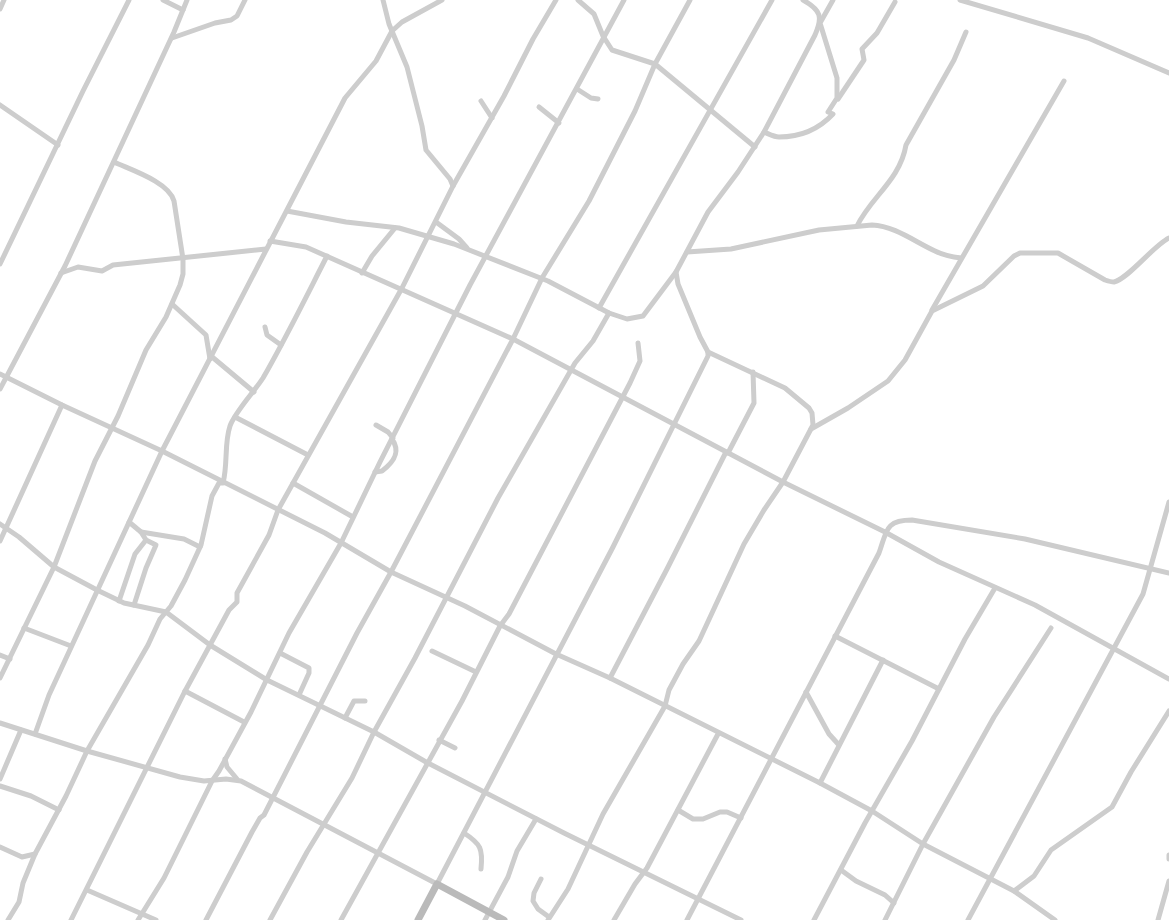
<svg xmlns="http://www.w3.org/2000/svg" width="1169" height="920" font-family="'Public Sans',sans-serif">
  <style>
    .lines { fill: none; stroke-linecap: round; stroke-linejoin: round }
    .street { stroke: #cdcdcd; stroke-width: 5 }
    .secondary { stroke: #bababa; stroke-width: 7 }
  </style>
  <rect width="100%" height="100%" fill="#fff"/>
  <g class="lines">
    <g class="street">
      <path d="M 163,0 L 183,10"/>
      <path d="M 383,0 L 389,24 L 407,67 L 422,126 L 426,150 L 450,179 L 453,186"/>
      <path d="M 578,0 L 594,14 L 603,36 L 612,50 L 655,64 L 755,147"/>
      <path d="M 960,0 L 1088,38 L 1169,73"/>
      <path d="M 0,9 L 4,0"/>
      <path d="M 172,38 L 215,23 L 231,20 L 237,16 L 245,0"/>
      <path d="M 577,89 L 591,98 L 598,99"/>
      <path d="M 838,99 L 864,60 L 862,49 L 877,33 L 895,2"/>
      <path d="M 481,101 L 492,118"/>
      <path d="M 0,105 L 58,145"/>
      <path d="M 539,107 L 559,123"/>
      <path d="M 764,132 C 769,134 774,137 779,137 C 800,137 819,129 833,114 L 828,112 L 837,98 L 837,78 L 820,23 L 833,0"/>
      <path d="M 287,211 L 346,222 L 399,228 L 454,244 L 548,281 L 609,313 L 627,319 L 643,316 L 676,272"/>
      <path d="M 436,222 L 459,239 L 467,248"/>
      <path d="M 857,226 C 871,197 900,180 906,145 L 954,60 L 966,32"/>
      <path d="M 270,241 L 306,247 L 513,339 L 783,482 L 885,532 L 939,562 L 1035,605 L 1169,679"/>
      <path d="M 687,252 L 731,249 L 819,230 L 872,225 C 895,226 915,242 935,251 C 943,255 952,257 961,258"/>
      <path d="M 0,264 L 83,91 L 129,0"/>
      <path d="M 61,273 L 78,267 L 102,271 L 113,265 L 266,249"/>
      <path d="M 362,273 L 372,256 L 395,228"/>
      <path d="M 172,304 L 206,335 L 210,359"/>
      <path d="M 599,308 L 772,0"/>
      <path d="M 932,310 L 1064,81"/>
      <path d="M 265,327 L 267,335 L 281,345"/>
      <path d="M 211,356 L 254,392"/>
      <path d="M 0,374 L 62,405 L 162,451 L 325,533 L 391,572 L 465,606 L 556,654 L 610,678 L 820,783 L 872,811 L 923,844 L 1014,891 L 1055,920"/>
      <path d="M 0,389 L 65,266 L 174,32 L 187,0"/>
      <path d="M 235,417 L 308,455"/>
      <path d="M 376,425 L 388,432 L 393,438"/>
      <path d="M 811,429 L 848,408 L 888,381 L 905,360 L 932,311 L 983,286 L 1014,256 L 1020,253 L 1058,253 L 1105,280 C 1108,281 1111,282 1114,282 C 1128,279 1153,246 1169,238"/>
      <path d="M 728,453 L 754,403 L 753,372"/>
      <path d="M 375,472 L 382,471 C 394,462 401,452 392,439"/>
      <path d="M 293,483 L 353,517"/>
      <path d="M 129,522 L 141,532 L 146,540 L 156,545 L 146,568 L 134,605"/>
      <path d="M 0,524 L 19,537 L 54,567 L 97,590 L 124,603 L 166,612 L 210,645 L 267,680 L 374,732 L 426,762 L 564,833 L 741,920"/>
      <path d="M 141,532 L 184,539 L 200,547"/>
      <path d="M 0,541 L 62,405"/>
      <path d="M 119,601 L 135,554 L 146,540"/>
      <path d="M 24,628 L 71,646"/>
      <path d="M 835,636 L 939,689"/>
      <path d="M 432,651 L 476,672"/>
      <path d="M 280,653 L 309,668 L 309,673 L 299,695"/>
      <path d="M 0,655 L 10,659"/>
      <path d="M 0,678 L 54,567 L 95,461 L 118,416 L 146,350 L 166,317 L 180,285 L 183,274 L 183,259 L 174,201 C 169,182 131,170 114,162"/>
      <path d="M 610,678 L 667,569 L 726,452"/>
      <path d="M 185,691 L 244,722"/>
      <path d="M 806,692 L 829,734 L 839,745"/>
      <path d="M 345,718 L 354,701 L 365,701"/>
      <path d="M 0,723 L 87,751 L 180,777 L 204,781 L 226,779 L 241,781 L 437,884 L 613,547 L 708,356 L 708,352 L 700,337 L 678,284 L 676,272 L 708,212 L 738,172 L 764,132 L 815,35 C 823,17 821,10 803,0"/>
      <path d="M 35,734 L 49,695 L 162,451 L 345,98 L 376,61 L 392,31 L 402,22 L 442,0"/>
      <path d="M 439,740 L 455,748"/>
      <path d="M 225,759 L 227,767 L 237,779"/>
      <path d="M 0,779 L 21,730"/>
      <path d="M 820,783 L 883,660"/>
      <path d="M 0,786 L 31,796 L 59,810"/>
      <path d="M 678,810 L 693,819 L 703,819 L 720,812 L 727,812 L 741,818"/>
      <path d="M 464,833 C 481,844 483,849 481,869"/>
      <path d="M 0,847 L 22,857 L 35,854"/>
      <path d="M 1169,855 L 1169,859"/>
      <path d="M 841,870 L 856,881 L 885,895 L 894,903"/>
      <path d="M 541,879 L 534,893 L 533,901 L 538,909 L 549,917"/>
      <path d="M 87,890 L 156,920"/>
      <path d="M 1014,891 L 1034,876 L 1051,850 L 1112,807 L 1131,772 L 1169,711"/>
      <path d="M 8,920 L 19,902 L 23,883 L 35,854 L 66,796 L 87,751 L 148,645 L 160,619 L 171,606 L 185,580 L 201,545 L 212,496 L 219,483 L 223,483 C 228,464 224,444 230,426 C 235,412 254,392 263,378 C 286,338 306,297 327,256"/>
      <path d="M 71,920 L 184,693 L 229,610 L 237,602 L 237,593 L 269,535 L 278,510 L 402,288 L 453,186 L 504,96 L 533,39 L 556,0"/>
      <path d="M 138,920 L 164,878 L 212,781 L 219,771 L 251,712 L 289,633 L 341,543 L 380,462 L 470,285 L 624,0"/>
      <path d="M 206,920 L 252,832 L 260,818 L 264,815 L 357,633 L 391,572 L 513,339 L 542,278 L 589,201 L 635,111 L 655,64 L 690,0"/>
      <path d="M 270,920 L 307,852 L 352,778 L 374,732 L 415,658 L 498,498 L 575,363 L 593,341 L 609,313"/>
      <path d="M 341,920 L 462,701 L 500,626 L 509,614 L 630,383 L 640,361 L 638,343"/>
      <path d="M 485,920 L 508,877 L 517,851 L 536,819"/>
      <path d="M 548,920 L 568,889 L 603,814 L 665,706 L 669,690 L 683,664 L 699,641 L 744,544 L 764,510 L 783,482 L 813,425 L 812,413 L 809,408 L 785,388 L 708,352"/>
      <path d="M 614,920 L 635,884 L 647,868 L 718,734"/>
      <path d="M 687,920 L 879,553 C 887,531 885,520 912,520 L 1025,539 L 1169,573"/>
      <path d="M 814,920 L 865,823 L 912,741 L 965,639 L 995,588"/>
      <path d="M 885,920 L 923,844 L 994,717 L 1051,628"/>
      <path d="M 968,920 L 1143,594 L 1169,502"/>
      <path d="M 1158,920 L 1169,881"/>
    </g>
    <path class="secondary" d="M 418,920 L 437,884 L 504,920"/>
  </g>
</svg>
